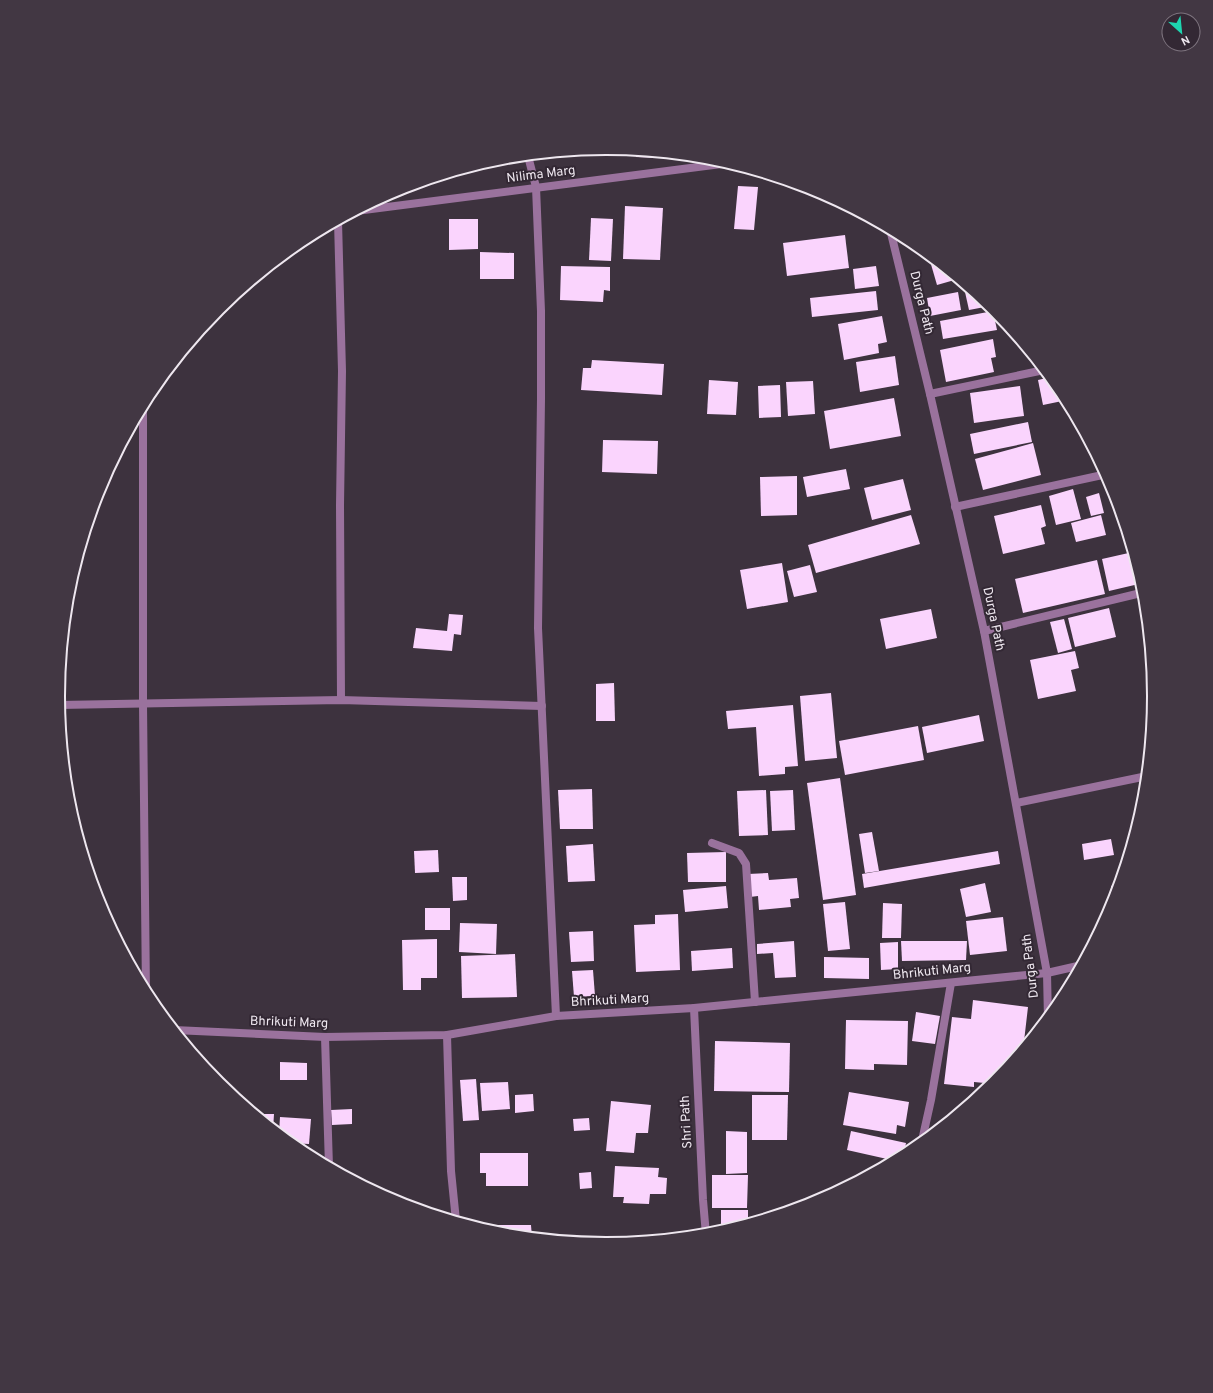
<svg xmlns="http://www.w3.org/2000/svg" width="1213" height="1393" font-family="Overpass,sans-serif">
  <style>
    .building { fill: #fad4fd }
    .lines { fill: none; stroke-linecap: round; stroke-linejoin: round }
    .pedestrian { stroke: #9a729d; stroke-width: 8 }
    .minor { stroke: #9a729d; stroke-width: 8 }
    .labels { text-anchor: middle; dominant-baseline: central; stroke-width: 4; stroke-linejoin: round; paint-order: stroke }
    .street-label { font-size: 13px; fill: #eee7ef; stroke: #332834 }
    .rim { fill: none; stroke: #eee7ef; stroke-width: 2 }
  </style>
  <rect width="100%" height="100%" fill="#3d323e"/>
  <g class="building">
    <path d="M 637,151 L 659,153 L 659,158 L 636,157 Z"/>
    <path d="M 738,186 L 758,187 L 754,230 L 734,229 Z"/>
    <path d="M 625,206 L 663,208 L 660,260 L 623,259 Z"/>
    <path d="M 591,218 L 613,219 L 611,261 L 589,260 Z"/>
    <path d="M 449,219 L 478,219 L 478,249 L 449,250 Z"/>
    <path d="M 845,235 L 849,268 L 787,276 L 783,243 Z"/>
    <path d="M 480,252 L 514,253 L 514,279 L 480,279 Z"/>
    <path d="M 928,254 L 958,279 L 937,285 Z"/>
    <path d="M 561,266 L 610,267 L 610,291 L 604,290 L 603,302 L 560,300 Z"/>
    <path d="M 876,266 L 879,286 L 855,289 L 853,269 Z"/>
    <path d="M 963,283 L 984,300 L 990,306 L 969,310 Z"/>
    <path d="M 876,291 L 878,310 L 812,317 L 810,298 Z"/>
    <path d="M 958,292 L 961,310 L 930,316 L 927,298 Z"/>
    <path d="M 993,311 L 997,330 L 943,339 L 940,321 Z"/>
    <path d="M 882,316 L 887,342 L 878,344 L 879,353 L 844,360 L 838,324 Z"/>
    <path d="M 993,339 L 996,357 L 991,358 L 994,372 L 946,382 L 940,350 Z"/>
    <path d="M 895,356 L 899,385 L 860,392 L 856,362 Z"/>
    <path d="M 592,360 L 664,364 L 662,395 L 581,390 L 583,368 L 591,368 Z"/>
    <path d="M 1051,377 L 1063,392 L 1067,400 L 1043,405 L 1038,380 Z"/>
    <path d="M 709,380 L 738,382 L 736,415 L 707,414 Z"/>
    <path d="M 813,381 L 815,414 L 788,416 L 786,382 Z"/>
    <path d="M 780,385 L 781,417 L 759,418 L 758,386 Z"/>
    <path d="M 1020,386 L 1024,416 L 974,423 L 970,393 Z"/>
    <path d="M 894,398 L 901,436 L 830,449 L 824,411 Z"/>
    <path d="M 1028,422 L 1032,442 L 974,454 L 970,434 Z"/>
    <path d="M 603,440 L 658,441 L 657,474 L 602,472 Z"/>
    <path d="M 1033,443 L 1041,475 L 983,490 L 975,459 Z"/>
    <path d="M 846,469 L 850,489 L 807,497 L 803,477 Z"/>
    <path d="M 797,476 L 797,515 L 761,516 L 760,477 Z"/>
    <path d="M 903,479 L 911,510 L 872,520 L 864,488 Z"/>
    <path d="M 1073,489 L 1081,519 L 1056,525 L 1049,496 Z"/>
    <path d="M 1099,493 L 1104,513 L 1091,516 L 1086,497 Z"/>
    <path d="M 1041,505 L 1046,526 L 1041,528 L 1045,544 L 1003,554 L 994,516 Z"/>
    <path d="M 911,515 L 920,544 L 816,573 L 808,545 Z"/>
    <path d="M 1101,515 L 1106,535 L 1076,542 L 1071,523 Z"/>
    <path d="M 1133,552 L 1143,583 L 1109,591 L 1102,559 Z"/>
    <path d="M 1097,560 L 1105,594 L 1023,613 L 1015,579 Z"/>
    <path d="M 782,563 L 788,602 L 747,609 L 740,570 Z"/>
    <path d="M 810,565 L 817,592 L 794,597 L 787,571 Z"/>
    <path d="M 1109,608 L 1116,637 L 1075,647 L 1068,618 Z"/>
    <path d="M 931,609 L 937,638 L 886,649 L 880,619 Z"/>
    <path d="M 449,614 L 463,615 L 461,635 L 454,634 L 452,651 L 413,648 L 416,628 L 447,631 Z"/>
    <path d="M 1064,619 L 1072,649 L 1058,653 L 1050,622 Z"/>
    <path d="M 1075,651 L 1079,668 L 1071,670 L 1076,691 L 1038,699 L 1030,660 Z"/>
    <path d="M 614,683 L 615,721 L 596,721 L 596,684 Z"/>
    <path d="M 831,693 L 837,758 L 805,761 L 800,696 Z"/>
    <path d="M 793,705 L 798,766 L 785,767 L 785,774 L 759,776 L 756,727 L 728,729 L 726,711 Z"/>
    <path d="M 979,715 L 984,741 L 927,753 L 922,727 Z"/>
    <path d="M 918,726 L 924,760 L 845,775 L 839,741 Z"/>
    <path d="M 840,778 L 856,895 L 823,900 L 807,783 Z"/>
    <path d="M 592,789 L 593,829 L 560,829 L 558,790 Z"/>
    <path d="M 766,790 L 768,835 L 739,836 L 737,791 Z"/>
    <path d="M 793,790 L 795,830 L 772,831 L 770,791 Z"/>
    <path d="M 872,832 L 879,871 L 865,873 L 859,834 Z"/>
    <path d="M 1111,839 L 1114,855 L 1084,860 L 1082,844 Z"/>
    <path d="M 593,844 L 595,881 L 568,882 L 566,846 Z"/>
    <path d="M 438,850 L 439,872 L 415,873 L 414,851 Z"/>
    <path d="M 998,851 L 1000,864 L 864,888 L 862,874 Z"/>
    <path d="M 726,852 L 726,882 L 688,882 L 687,853 Z"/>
    <path d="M 768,873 L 769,880 L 797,878 L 799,898 L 790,899 L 791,907 L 759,910 L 758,896 L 750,897 L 748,874 Z"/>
    <path d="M 452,877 L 467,877 L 467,900 L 453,901 Z"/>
    <path d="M 985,883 L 991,912 L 966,917 L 960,889 Z"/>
    <path d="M 1120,883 L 1115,902 L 1111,886 Z"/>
    <path d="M 726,886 L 728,908 L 685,912 L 683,890 Z"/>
    <path d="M 845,902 L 850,949 L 828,951 L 823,904 Z"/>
    <path d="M 883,903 L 902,904 L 901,938 L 882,938 Z"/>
    <rect x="425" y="908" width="25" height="22"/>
    <path d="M 678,914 L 680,970 L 636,972 L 634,925 L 655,924 L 655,915 Z"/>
    <path d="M 1003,917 L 1007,951 L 970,955 L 966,921 Z"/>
    <path d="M 460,923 L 497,924 L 496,954 L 459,952 Z"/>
    <path d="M 593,931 L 594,961 L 571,962 L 569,932 Z"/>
    <path d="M 437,939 L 437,978 L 421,978 L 421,990 L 403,990 L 402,940 Z"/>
    <path d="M 794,941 L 796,977 L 775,978 L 773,953 L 757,954 L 757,944 Z"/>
    <path d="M 901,941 L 967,941 L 966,960 L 902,961 Z"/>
    <path d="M 898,942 L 898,969 L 881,970 L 880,943 Z"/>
    <path d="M 732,948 L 733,968 L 692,971 L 691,951 Z"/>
    <path d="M 515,954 L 517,997 L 462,998 L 461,956 Z"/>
    <path d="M 824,957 L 869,958 L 869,979 L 824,978 Z"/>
    <path d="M 593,970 L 595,996 L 574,997 L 572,971 Z"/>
    <path d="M 1073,981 L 1067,992 L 1065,983 Z"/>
    <path d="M 973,1000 L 1028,1007 L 1023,1050 L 995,1084 L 974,1082 L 974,1087 L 944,1084 L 952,1017 L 971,1019 Z"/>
    <path d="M 916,1012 L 940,1016 L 935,1044 L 912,1041 Z"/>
    <path d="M 846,1020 L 908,1021 L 907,1065 L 874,1064 L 874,1070 L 845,1069 Z"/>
    <path d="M 715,1041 L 790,1043 L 789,1092 L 714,1091 Z"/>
    <path d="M 280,1062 L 307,1063 L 307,1080 L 280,1080 Z"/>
    <path d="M 476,1079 L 479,1120 L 463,1121 L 460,1080 Z"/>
    <path d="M 508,1082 L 510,1109 L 482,1111 L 480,1083 Z"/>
    <path d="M 849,1092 L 909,1102 L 905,1127 L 897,1125 L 896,1134 L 843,1125 Z"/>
    <path d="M 533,1094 L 534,1111 L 515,1113 L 515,1095 Z"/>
    <path d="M 752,1095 L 788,1095 L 787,1140 L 752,1140 Z"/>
    <path d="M 611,1101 L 651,1105 L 648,1133 L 636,1133 L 634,1153 L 606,1151 Z"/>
    <path d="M 352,1109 L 352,1124 L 332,1125 L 331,1110 Z"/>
    <path d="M 262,1114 L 274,1114 L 273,1129 L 262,1120 Z"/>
    <path d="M 280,1117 L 311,1119 L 309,1144 L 290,1143 L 279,1134 Z"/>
    <path d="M 589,1118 L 590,1130 L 574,1131 L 573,1119 Z"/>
    <path d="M 726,1131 L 747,1132 L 747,1173 L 726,1174 Z"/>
    <path d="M 851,1131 L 906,1143 L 903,1157 L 896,1161 L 847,1150 Z"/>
    <path d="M 480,1153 L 528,1153 L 528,1186 L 486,1186 L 486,1173 L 480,1173 Z"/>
    <path d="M 615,1166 L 659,1168 L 658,1177 L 667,1178 L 666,1194 L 650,1194 L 649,1204 L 623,1203 L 624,1197 L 613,1197 Z"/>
    <path d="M 591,1172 L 592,1188 L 580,1189 L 579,1173 Z"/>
    <path d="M 712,1175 L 748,1175 L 747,1208 L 712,1208 Z"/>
    <path d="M 721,1210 L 748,1210 L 748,1224 L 721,1232 Z"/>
    <path d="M 490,1225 L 531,1225 L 532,1238 L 499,1234 L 490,1232 Z"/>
  </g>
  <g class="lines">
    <path class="pedestrian" d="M 1016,803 L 1147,776"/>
    <g class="minor">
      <path d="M 528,156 L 536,187 L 541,311 L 541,399 L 538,628 L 556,1016"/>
      <path d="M 356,211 L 729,163"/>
      <path d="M 338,221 L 342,371 L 340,505 L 341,700"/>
      <path d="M 890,229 L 930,394 L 984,631 L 1047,973 L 1048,1019"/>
      <path d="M 930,394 L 1044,370"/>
      <path d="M 143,405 L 143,704 L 146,994"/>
      <path d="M 955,507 L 1107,474"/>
      <path d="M 984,631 L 1145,592"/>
      <path d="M 59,705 L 341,700 L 542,706"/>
      <path d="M 712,843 L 739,853 L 746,864 L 755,1002"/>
      <path d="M 694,1008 L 703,1200 L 706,1235"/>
      <path d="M 174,1030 L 325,1037 L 447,1035 L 556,1016 L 694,1008 L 1047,973 L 1082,965"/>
      <path d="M 447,1035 L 451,1171 L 456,1221"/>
      <path d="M 325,1037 L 329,1167"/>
      <path d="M 921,1145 L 931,1100 L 951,983"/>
    </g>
  </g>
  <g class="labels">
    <g class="street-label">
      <text transform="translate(541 175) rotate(-7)">Nilima Marg</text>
      <text transform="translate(921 303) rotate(76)">Durga Path</text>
      <text transform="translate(993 619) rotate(78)">Durga Path</text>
      <text transform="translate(1031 966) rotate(-97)">Durga Path</text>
      <text transform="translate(932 972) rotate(-6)">Bhrikuti Marg</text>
      <text transform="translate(610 1001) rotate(-3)">Bhrikuti Marg</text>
      <text transform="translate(289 1023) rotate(2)">Bhrikuti Marg</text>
      <text transform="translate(687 1122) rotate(-93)">Shri Path</text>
    </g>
  </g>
  <path d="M0 0H1213V1393H0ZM65 696a541 541 0 1 1 1082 0a541 541 0 1 1-1082 0Z" fill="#423743" fill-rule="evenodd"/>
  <path class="rim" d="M65 696a541 541 0 1 1 1082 0a541 541 0 1 1-1082 0Z"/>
  <g transform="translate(1181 32) rotate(153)"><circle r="19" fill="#332834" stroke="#7e747f"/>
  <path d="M0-3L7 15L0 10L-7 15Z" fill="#1ed5b0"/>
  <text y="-6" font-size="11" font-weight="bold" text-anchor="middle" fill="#eee7ef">N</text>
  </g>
</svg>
